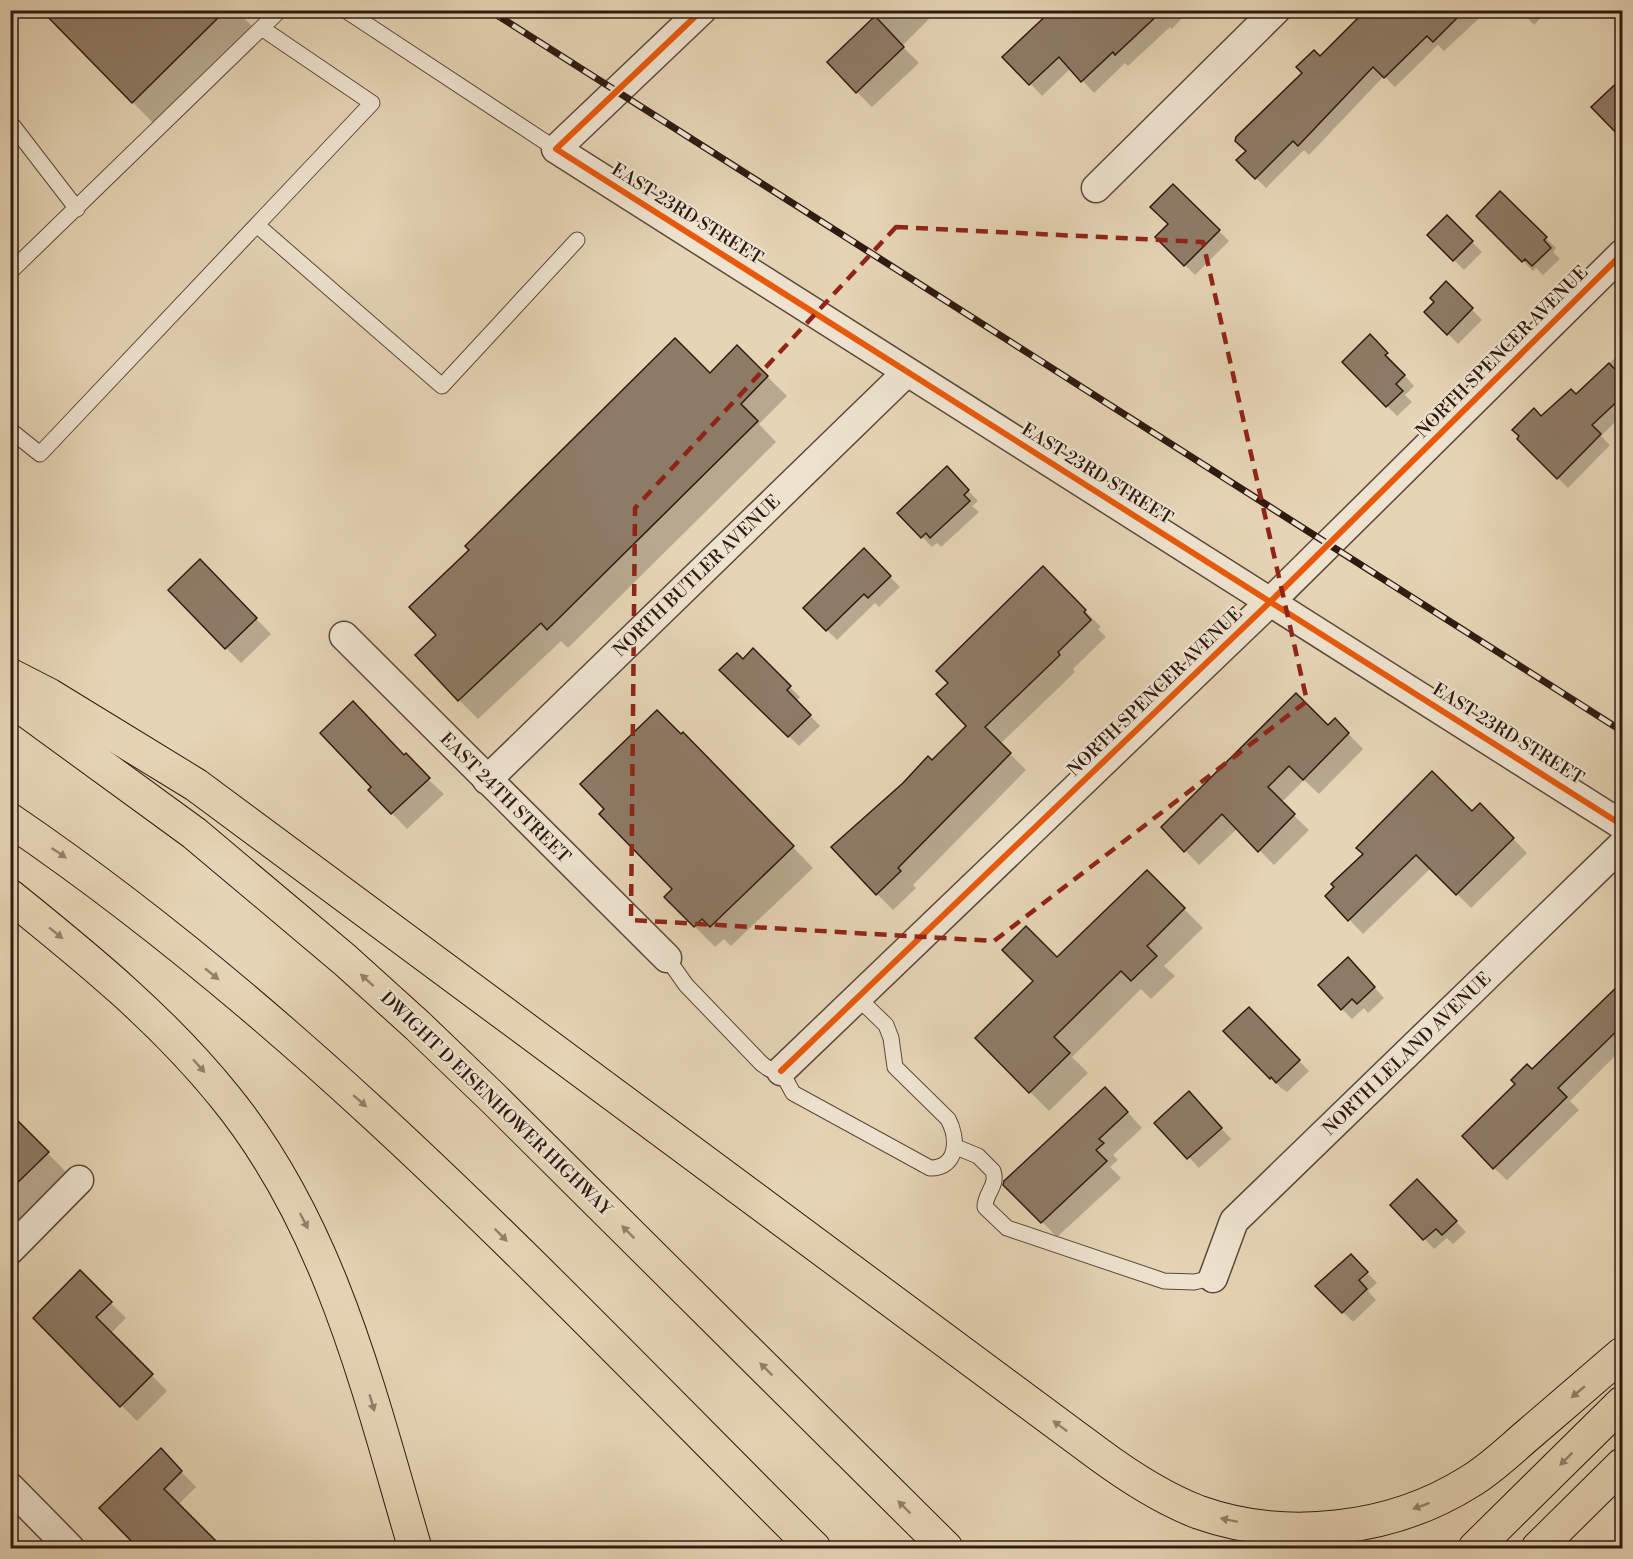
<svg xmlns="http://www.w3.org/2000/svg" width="1633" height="1559" font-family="'Libre Bodoni',serif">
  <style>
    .shadow { fill: #0003 }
    .building { fill: #8e7b66; stroke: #2f1a10; stroke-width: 1.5 }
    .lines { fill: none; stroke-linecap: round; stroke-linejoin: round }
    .lane-casing { stroke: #5c4839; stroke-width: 17 }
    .street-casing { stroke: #5c4839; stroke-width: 31 }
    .primary-casing { stroke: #2f1a10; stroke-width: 35 }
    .highway-casing { stroke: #2f1a10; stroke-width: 35 }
    .lane { stroke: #eee3cf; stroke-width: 15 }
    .street { stroke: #eee3cf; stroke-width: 28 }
    .primary { stroke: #e5d4b5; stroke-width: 33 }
    .highway { stroke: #e5d4b5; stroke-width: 33 }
    .rail-casing { stroke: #2f1a10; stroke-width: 7 }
    .rail { stroke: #eee3cf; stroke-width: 4.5; stroke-dasharray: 14; stroke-linecap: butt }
    .cycleway-casing { stroke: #eee3cf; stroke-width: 10 }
    .cycleway { stroke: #e8590c; stroke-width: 6 }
    .oneway { fill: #93806b }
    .marked { fill: none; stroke: #8f2418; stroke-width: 4.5; stroke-dasharray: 12 8; stroke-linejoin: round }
    .labels { text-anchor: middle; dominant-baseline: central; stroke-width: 4.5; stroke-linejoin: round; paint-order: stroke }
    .street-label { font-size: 18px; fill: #2f1a10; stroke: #eee3cf }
  </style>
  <rect width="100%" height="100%" fill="#e5d4b5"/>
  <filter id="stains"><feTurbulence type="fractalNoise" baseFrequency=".00333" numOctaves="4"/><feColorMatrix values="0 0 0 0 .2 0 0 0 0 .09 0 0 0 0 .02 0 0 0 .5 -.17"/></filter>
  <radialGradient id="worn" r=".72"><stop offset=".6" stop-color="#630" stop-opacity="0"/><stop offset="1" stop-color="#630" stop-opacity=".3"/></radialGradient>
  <g class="shadow">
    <path d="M 43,10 L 236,10 L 252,26 L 153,123 Z"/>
    <path d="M 866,10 L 923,10 L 930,18 L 902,46 L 919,63 L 872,107 L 857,92 L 874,19 Z"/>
    <path d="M 1075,10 L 1184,10 L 1186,14 L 1172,29 L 1170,27 L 1128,66 L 1125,63 L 1094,93 L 1071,68 L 1042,96 L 1005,57 Z"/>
    <path d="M 1368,10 L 1488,10 L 1444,51 L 1438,45 L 1395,87 L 1384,76 L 1309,155 L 1304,150 L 1266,188 L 1238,160 L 1320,58 Z"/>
    <path d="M 1520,10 L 1548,10 L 1534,25 Z"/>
    <path d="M 1173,186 L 1229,241 L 1195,275 L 1157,237 L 1169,224 Z"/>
    <path d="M 1500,193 L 1556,248 L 1553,252 L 1560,259 L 1543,275 L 1536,268 L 1533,271 L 1478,216 Z"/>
    <path d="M 1447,217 L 1482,252 L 1464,270 L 1429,235 Z"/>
    <path d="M 1446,283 L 1482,320 L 1458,344 L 1426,312 L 1436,302 Z"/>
    <path d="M 1370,336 L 1414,386 L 1405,395 L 1412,402 L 1397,416 L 1344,362 Z"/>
    <path d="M 737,347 L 787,396 L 759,424 L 776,442 L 568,648 L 561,641 L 478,719 L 459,700 L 710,375 Z"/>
    <path d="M 1622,351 L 1622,415 L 1601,436 L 1610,445 L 1568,488 L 1519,439 L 1576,396 Z"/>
    <path d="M 947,468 L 978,501 L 972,506 L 979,512 L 941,547 L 937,543 L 932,547 L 899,513 Z"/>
    <path d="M 864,550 L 900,587 L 879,607 L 875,603 L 837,640 L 805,608 Z"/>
    <path d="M 200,561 L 271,634 L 241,663 L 226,648 Z"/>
    <path d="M 1043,568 L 1101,627 L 1098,629 L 1106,637 L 1073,669 L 1075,672 L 1000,744 L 1026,770 L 913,885 L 916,888 L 893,910 L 877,894 L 932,762 L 968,726 L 950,683 Z"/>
    <path d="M 753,651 L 800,697 L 796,701 L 820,726 L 799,746 L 721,670 L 743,661 Z"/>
    <path d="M 1335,720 L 1363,749 L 1319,794 L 1304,780 L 1281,803 L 1309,830 L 1274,865 L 1238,828 L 1199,865 L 1163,827 L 1328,727 Z"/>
    <path d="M 681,736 L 703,755 L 813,868 L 731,946 L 724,939 L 715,947 L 666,897 L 674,889 Z"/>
    <path d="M 404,757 L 444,794 L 407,829 L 370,790 Z"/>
    <path d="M 1480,805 L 1527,853 L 1471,908 L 1431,868 L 1363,934 L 1327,896 L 1472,813 Z"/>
    <path d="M 1147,872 L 1203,928 L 1164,966 L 1175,976 L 1151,999 L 1141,989 L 1072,1057 L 1088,1073 L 1049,1111 L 977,1038 Z"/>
    <path d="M 1358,969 L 1384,998 L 1368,1013 L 1364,1008 L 1352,1019 L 1342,1009 Z"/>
    <path d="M 1622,996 L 1622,1049 L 1570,1101 L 1579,1110 L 1507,1180 L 1494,1168 L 1532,1071 Z"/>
    <path d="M 1249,1009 L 1309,1071 L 1287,1092 L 1281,1088 L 1226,1031 Z"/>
    <path d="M 1120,1104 L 1142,1128 L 1113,1155 L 1118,1160 L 1110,1167 L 1121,1178 L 1057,1237 L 1005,1184 Z"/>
    <path d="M 1199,1104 L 1231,1139 L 1199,1168 L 1157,1123 Z"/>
    <path d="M 10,1115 L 68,1174 L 10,1230 Z"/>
    <path d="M 1417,1181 L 1466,1232 L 1453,1244 L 1447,1238 L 1434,1249 L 1392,1205 Z"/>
    <path d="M 1351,1256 L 1377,1283 L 1368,1291 L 1376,1300 L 1353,1322 L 1317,1286 Z"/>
    <path d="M 80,1273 L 126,1318 L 111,1333 L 167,1391 L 137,1421 L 35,1318 Z"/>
    <path d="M 161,1451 L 196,1487 L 178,1505 L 221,1548 L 140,1548 L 101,1508 Z"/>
  </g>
  <g class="building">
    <path d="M 41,10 L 226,10 L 132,103 Z"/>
    <path d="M 1052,10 L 1163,10 L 1115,55 L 1113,52 L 1081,82 L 1059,57 L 1029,85 L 1002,57 Z"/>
    <path d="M 1366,10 L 1465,10 L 1433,42 L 1427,36 L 1384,78 L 1373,67 L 1298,146 L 1293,141 L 1255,179 L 1236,160 L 1246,151 L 1235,141 L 1236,137 L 1302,73 L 1296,67 L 1314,50 L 1320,56 Z"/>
    <path d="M 875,16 L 904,47 L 856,93 L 827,62 Z"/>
    <path d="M 1623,77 L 1623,140 L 1591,107 Z"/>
    <path d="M 1173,184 L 1220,230 L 1184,266 L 1155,237 L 1168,224 L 1150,207 Z"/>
    <path d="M 1500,191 L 1547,237 L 1544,240 L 1551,248 L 1532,266 L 1525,259 L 1522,262 L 1476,216 Z"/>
    <path d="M 1447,215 L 1473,241 L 1453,261 L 1427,235 Z"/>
    <path d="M 1446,281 L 1473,308 L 1447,335 L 1424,312 L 1434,302 L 1430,298 Z"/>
    <path d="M 1370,334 L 1388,353 L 1385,355 L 1405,375 L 1396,384 L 1403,391 L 1386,407 L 1342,362 Z"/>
    <path d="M 675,338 L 710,373 L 737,345 L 768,376 L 741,404 L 758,421 L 547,630 L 541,623 L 458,701 L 415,655 L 436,635 L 409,607 L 469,550 L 465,546 Z"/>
    <path d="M 1609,363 L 1623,378 L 1623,396 L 1592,425 L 1601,434 L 1557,479 L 1517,439 L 1519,436 L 1512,430 L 1534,408 L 1541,416 L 1571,389 L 1576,394 Z"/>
    <path d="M 947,466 L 969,490 L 964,495 L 970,501 L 930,538 L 926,533 L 921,538 L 897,513 Z"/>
    <path d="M 864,548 L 891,576 L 868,598 L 864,594 L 826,631 L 803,608 Z"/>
    <path d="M 200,559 L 257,618 L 225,649 L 168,590 Z"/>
    <path d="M 1043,566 L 1086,610 L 1084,612 L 1091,620 L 1058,652 L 1060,655 L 985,727 L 1011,753 L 898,868 L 901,871 L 876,895 L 831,847 L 903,783 L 928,756 L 932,760 L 966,726 L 936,694 L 948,683 L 936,671 Z"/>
    <path d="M 753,648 L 791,686 L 787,690 L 811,715 L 788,737 L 719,670 L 737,653 L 743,659 Z"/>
    <path d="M 1296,693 L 1328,725 L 1335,718 L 1349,733 L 1303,780 L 1289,766 L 1268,787 L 1295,814 L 1258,852 L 1222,814 L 1184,852 L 1161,827 Z"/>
    <path d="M 353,701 L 404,755 L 406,753 L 430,778 L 391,814 L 368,790 L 371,787 L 320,733 Z"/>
    <path d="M 657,710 L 681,734 L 683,732 L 794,846 L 710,927 L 702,919 L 694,927 L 664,897 L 672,889 L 599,814 L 604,809 L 580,784 Z"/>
    <path d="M 1432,771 L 1472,811 L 1480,803 L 1514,838 L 1456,895 L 1416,855 L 1348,921 L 1325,896 L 1334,887 L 1331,884 L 1363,854 L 1356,848 Z"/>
    <path d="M 1147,870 L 1185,908 L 1147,946 L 1157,956 L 1131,981 L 1121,971 L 1054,1037 L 1070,1053 L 1029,1093 L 975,1038 L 1033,981 L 1002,950 L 1026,926 L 1057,957 Z"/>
    <path d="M 1348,957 L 1375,987 L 1357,1004 L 1352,999 L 1341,1010 L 1318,985 Z"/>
    <path d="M 1623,981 L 1623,1025 L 1558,1088 L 1567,1097 L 1493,1169 L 1462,1136 L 1515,1084 L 1511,1080 L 1527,1064 L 1532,1069 Z"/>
    <path d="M 1249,1007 L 1300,1060 L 1276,1083 L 1271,1077 L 1270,1079 L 1223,1031 Z"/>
    <path d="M 1105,1087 L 1128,1112 L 1099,1139 L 1104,1143 L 1096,1150 L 1107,1161 L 1041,1223 L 1003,1185 L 1004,1181 Z"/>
    <path d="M 1189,1091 L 1222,1128 L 1187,1159 L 1154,1123 Z"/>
    <path d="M 10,1113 L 49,1152 L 10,1190 Z"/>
    <path d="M 1417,1179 L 1457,1221 L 1442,1235 L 1436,1229 L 1423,1240 L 1390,1205 Z"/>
    <path d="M 1351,1254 L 1368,1272 L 1359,1280 L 1367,1289 L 1342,1313 L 1315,1286 Z"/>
    <path d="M 80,1270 L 112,1302 L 96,1317 L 153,1374 L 120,1407 L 33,1318 Z"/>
    <path d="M 161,1448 L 182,1471 L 164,1489 L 223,1548 L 138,1548 L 99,1508 Z"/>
  </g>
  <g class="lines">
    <defs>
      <g id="lane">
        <path d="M 345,10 L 556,149"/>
        <path d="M 10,122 L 77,209"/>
        <path d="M 258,226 L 442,386 L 577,240"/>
        <path d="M 10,272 L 280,10"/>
        <path d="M 10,430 L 40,454 L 372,103 L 263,29"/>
        <path d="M 667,958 L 686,985 L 762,1064 L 769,1069 L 781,1071 L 793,1093 L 930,1168 C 959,1168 958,1137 948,1119 L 895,1067 L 891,1038 L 886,1025 L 858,998"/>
        <path d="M 956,1147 L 978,1156 L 993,1171 C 998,1186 985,1193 985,1207 L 1007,1228 L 1164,1281 L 1194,1282 L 1213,1278"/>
      </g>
      <g id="street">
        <path d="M 702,10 L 556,149 L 1622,825"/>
        <path d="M 1096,188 L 1276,10"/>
        <path d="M 344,636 L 667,958"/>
        <path d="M 487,780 L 907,372"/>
        <path d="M 781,1071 L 1270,602 L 1622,254"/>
        <path d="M 10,1250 L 79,1180"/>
        <path d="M 1213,1278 L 1234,1221 L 1622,845"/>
        <path d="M 10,1487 L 70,1548"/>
      </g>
      <g id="primary">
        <path d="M 1475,1548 L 1622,1403"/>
        <path d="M 1538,1548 L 1622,1465"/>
      </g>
      <g id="highway">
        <path d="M 10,675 L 49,695 L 196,785 L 1097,1453 C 1128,1476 1162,1498 1198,1512 C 1285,1543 1391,1531 1469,1482 C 1491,1469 1510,1450 1529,1434 C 1560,1407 1591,1381 1622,1354"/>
        <path d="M 10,699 L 194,833 L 345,960 L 418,1026 L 495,1100 L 946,1548"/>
        <path d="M 10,820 C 310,1024 559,1294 814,1548"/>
        <path d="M 10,896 C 87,958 163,1020 225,1097 C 331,1227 369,1392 415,1548"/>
      </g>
    </defs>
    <use href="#lane" class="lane-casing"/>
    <use href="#street" class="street-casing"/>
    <use href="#primary" class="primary-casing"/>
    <use href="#highway" class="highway-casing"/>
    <use href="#lane" class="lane"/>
    <use href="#street" class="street"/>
    <use href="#primary" class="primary"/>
    <use href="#highway" class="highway"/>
    <defs>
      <path id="rail" d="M 489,10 L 1622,731"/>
    </defs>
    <use href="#rail" class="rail-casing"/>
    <use href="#rail" class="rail"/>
    <defs>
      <g id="cycleway">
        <path d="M 702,10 L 556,149 L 1622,825"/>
        <path d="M 781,1071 L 1270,602 L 1622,254"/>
      </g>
    </defs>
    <use href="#cycleway" class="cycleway-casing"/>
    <use href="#cycleway" class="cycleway"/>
  </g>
  <defs><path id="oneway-solid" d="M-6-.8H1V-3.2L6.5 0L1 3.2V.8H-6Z" transform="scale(1.5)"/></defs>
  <g class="oneway">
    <use href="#oneway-solid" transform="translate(59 853) rotate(34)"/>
    <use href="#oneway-solid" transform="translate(56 933) rotate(39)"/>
    <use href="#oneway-solid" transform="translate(212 974) rotate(39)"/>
    <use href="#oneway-solid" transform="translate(367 980) rotate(-138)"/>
    <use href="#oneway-solid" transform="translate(199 1066) rotate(48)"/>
    <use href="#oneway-solid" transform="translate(360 1101) rotate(41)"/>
    <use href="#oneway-solid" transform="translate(304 1221) rotate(63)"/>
    <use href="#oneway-solid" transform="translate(628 1232) rotate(-135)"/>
    <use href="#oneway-solid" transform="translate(501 1235) rotate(45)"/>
    <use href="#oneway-solid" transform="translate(766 1369) rotate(-135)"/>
    <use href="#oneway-solid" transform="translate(1578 1392) rotate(140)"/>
    <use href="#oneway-solid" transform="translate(372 1403) rotate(74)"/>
    <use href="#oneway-solid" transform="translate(1060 1426) rotate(-144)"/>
    <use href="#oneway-solid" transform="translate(1566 1459) rotate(135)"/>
    <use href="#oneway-solid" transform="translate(1421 1506) rotate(160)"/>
    <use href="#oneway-solid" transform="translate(904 1507) rotate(-135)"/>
    <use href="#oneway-solid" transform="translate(1229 1520) rotate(-168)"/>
  </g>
  <path class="marked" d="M 896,227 L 1203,242 L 1307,701 L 994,941 L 631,920 L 635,508 Z"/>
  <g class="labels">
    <g class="street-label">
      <text transform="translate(687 214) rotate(32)">EAST 23RD STREET</text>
      <text transform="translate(1502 352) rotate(-45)">NORTH SPENCER AVENUE</text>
      <text transform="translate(1097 474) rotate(32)">EAST 23RD STREET</text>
      <text transform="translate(697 576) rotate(-44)">NORTH BUTLER AVENUE</text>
      <text transform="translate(1155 692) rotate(-44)">NORTH SPENCER AVENUE</text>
      <text transform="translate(1508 734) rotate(32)">EAST 23RD STREET</text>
      <text transform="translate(505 798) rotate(45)">EAST 24TH STREET</text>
      <text transform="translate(1407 1054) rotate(-44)">NORTH LELAND AVENUE</text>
      <text transform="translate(496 1104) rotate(44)">DWIGHT D EISENHOWER HIGHWAY</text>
    </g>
  </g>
  <rect width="1633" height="1559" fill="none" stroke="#e5d4b5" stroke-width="36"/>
  <rect x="12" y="12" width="1609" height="1535" fill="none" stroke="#2f1a10" stroke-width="3"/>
  <rect x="18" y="18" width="1597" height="1523" fill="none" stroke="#2f1a10" stroke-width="1.5"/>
  <rect width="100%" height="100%" filter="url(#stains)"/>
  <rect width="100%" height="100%" fill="url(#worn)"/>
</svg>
